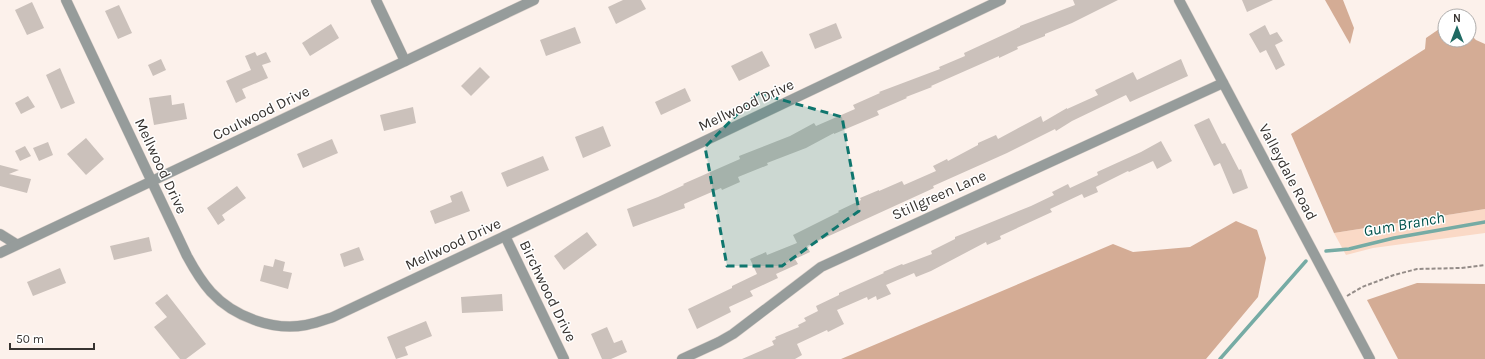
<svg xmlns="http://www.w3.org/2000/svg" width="1485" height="359" font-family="Karla,sans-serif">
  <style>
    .green { fill: #fad9c6 }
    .forest { fill: #d4ac95 }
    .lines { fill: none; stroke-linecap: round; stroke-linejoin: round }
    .stream { stroke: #76aba4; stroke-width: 3.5 }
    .building { fill: #cbc1bb }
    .minor-casing { stroke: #d9cfc9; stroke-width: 11 }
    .tertiary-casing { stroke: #d9cfc9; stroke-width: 11 }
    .path { stroke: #948c88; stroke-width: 2; stroke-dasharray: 4 2; stroke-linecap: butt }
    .minor { stroke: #969c9b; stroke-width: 10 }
    .tertiary { stroke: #969c9b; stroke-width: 10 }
    .marked { fill: #0f766e; fill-opacity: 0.2; stroke: #0f766e; stroke-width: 3; stroke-dasharray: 8 5; stroke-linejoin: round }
    .labels { text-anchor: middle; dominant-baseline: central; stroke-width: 3; stroke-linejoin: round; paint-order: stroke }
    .street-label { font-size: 15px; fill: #373330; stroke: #fff }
    .water-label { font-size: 16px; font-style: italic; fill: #00524c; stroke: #fff }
  </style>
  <rect width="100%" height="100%" fill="#fcf1eb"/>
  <path class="green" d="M 1485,209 L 1485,233 L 1373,248 L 1346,255 L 1334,233 Z"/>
  <g class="forest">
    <path d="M 1325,0 L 1343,0 L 1354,28 L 1350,44 Z"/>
    <path d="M 1445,25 L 1445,40 L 1469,40 L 1469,33 L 1476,40 L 1485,44 L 1485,209 L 1334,233 L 1291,134 L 1425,49 L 1426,38 Z"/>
    <path d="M 1236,221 L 1257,230 L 1266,258 L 1258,297 L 1206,359 L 841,359 L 1113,244 L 1133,252 L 1190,247 Z"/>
    <path d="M 1417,283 L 1485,284 L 1485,359 L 1398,359 L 1367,300 Z"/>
  </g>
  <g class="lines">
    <g class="stream">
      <path d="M 1326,251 L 1349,249 L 1394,238 L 1485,222"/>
      <path d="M 1220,359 L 1306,261"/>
    </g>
  </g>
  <g class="building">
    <path d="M 623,0 L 641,0 L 646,9 L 616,24 L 608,7 Z"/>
    <path d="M 1073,0 L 1118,0 L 1072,23 L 1045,34 L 1045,36 L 1017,47 L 1018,49 L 999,58 L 999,56 L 931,86 L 932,87 L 906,97 L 907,98 L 877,111 L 879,115 L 834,134 L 834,133 L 806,148 L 767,163 L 768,165 L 738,177 L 740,182 L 722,190 L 721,188 L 684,204 L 685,208 L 633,227 L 627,209 L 658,197 L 684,185 L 683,184 L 740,159 L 739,156 L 790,136 L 814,123 L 816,126 L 855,109 L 853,105 L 880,93 L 879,92 L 940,69 L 939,67 L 965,56 L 964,53 L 1020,27 L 1020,26 L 1075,5 Z"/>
    <path d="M 1242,0 L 1273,0 L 1247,12 Z"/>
    <path d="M 32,2 L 44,28 L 27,35 L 15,10 Z"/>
    <path d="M 119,5 L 132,33 L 118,39 L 105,11 Z"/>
    <path d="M 836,23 L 842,38 L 815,49 L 809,34 Z"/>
    <path d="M 331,24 L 339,38 L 310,56 L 302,43 Z"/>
    <path d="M 1265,25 L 1270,35 L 1277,32 L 1283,41 L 1275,45 L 1285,65 L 1276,70 L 1266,50 L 1260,53 L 1249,34 Z"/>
    <path d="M 575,27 L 581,43 L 546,56 L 540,40 Z"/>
    <path d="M 762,51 L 770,66 L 739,81 L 731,66 Z"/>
    <path d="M 255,52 L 257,56 L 266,52 L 271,62 L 262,65 L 268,78 L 242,89 L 246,98 L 236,103 L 226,81 L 251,70 L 245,56 Z"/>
    <path d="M 161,59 L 166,70 L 153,76 L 148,65 Z"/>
    <path d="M 1181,59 L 1188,76 L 1130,102 L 1126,95 L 1072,121 L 1056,131 L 1055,129 L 1007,153 L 933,186 L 934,188 L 807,246 L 810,252 L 795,259 L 798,264 L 776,274 L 778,278 L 750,291 L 753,296 L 729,307 L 731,312 L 697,329 L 688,309 L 732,288 L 732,286 L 757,274 L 750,259 L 766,252 L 767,255 L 797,243 L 793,235 L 839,212 L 838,211 L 861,200 L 860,198 L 879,190 L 879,191 L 902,181 L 904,185 L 936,171 L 933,166 L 947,159 L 948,161 L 978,145 L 978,143 L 996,135 L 998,139 L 1041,116 L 1043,122 L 1067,108 L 1067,109 L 1098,95 L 1095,90 L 1133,72 L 1137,80 Z"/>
    <path d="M 480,67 L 490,77 L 471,96 L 461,86 Z"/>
    <path d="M 60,68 L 75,103 L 61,109 L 46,75 Z"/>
    <path d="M 685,88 L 691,101 L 661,115 L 655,102 Z"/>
    <path d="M 171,95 L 172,105 L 184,103 L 187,119 L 154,125 L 149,98 Z"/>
    <path d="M 28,96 L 35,107 L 21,114 L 15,103 Z"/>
    <path d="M 413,107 L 416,123 L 384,131 L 380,115 Z"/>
    <path d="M 1209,118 L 1222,144 L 1225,143 L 1239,170 L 1241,169 L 1248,188 L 1233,194 L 1220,163 L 1214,166 L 1194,125 Z"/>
    <path d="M 603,126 L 611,146 L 583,158 L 575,137 Z"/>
    <path d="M 86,138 L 104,159 L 86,175 L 67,154 Z"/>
    <path d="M 332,139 L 338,153 L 303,168 L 297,154 Z"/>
    <path d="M 1161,141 L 1172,161 L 1157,169 L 1153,161 L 1129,172 L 1128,171 L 1096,187 L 1098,192 L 1084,198 L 1082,194 L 1050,209 L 1052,212 L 1000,236 L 1001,239 L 987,245 L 986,242 L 931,271 L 916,277 L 914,273 L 886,285 L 891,294 L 877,300 L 876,296 L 868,300 L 867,297 L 837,310 L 844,324 L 828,332 L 827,330 L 797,344 L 802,355 L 795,359 L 742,359 L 774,345 L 772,341 L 776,339 L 775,337 L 799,327 L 798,325 L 806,321 L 804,318 L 818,311 L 816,306 L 839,295 L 839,293 L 884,273 L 883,272 L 902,264 L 903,265 L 932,254 L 931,251 L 955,239 L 955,237 L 1031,206 L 1054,195 L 1052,192 L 1068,184 L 1070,188 L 1098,175 L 1097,172 L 1141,152 Z"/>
    <path d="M 48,142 L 53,155 L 39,161 L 33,148 Z"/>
    <path d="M 25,146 L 31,156 L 20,161 L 15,151 Z"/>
    <path d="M 543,156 L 549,170 L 507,187 L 501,173 Z"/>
    <path d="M 0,165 L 19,170 L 9,174 L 31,179 L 27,193 L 0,186 Z"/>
    <path d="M 237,186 L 246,198 L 222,215 L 225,220 L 218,225 L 207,208 Z"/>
    <path d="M 462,191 L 470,211 L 435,224 L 430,211 L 452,202 L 450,196 Z"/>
    <path d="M 587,232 L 597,245 L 564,270 L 554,256 Z"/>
    <path d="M 149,237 L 152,251 L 114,260 L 110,246 Z"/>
    <path d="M 359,247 L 364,260 L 344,267 L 340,254 Z"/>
    <path d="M 275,259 L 285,262 L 283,271 L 292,273 L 288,289 L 260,281 L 264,265 L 273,267 Z"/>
    <path d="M 60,268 L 66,283 L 33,296 L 27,282 Z"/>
    <path d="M 167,294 L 206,344 L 186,359 L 180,359 L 154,327 L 167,317 L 155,303 Z"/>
    <path d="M 502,294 L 503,311 L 462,313 L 461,297 Z"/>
    <path d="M 426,321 L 432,336 L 405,347 L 408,355 L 396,359 L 387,337 Z"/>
    <path d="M 607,327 L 614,343 L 622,340 L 627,352 L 611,359 L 602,359 L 591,334 Z"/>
  </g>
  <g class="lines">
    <defs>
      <g id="minor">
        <path d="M 66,0 L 187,256 C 194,269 201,281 211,292 C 234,317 273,331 306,325 C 316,323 324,320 333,317 L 505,236 L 1001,0"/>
        <path d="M 376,0 L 405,61"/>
        <path d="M 0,234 L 16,244"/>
        <path d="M 505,236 L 564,359"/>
        <path d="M 0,253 L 534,0"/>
        <path d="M 682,359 L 719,342 L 733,334 L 821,267 L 1223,83"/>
      </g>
      <path id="tertiary" d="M 1179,0 L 1370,359"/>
    </defs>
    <use href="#minor" class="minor-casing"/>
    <use href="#tertiary" class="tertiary-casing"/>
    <path class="path" d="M 1347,296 L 1362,287 L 1394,275 L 1417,269 L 1461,268 L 1485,265"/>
    <use href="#minor" class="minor"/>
    <use href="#tertiary" class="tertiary"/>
  </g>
  <path class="marked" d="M 758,93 L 842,117 L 859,211 L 782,266 L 727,266 L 705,147 Z"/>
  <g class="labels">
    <g class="street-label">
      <text transform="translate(746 105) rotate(-25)">Mellwood Drive</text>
      <text transform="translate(261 113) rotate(-26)">Coulwood Drive</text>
      <text transform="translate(161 166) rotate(65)">Mellwood Drive</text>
      <text transform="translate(1288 172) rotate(62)">Valleydale Road</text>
      <text transform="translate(939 195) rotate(-24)">Stillgreen Lane</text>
      <text transform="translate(453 244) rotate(-25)">Mellwood Drive</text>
      <text transform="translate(548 291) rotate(64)">Birchwood Drive</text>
    </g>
    <g class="water-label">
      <text transform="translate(1404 224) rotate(-10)">Gum Branch</text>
    </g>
  </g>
  <g transform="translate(1457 28)"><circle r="19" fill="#ffffff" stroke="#afadac"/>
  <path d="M0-3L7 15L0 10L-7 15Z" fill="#1f6a63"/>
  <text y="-6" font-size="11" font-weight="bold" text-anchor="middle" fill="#373330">N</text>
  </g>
  <path d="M10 343v6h84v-6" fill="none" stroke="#373330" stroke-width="2"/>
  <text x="16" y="343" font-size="12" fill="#373330" stroke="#ffffff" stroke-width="3" paint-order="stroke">50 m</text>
</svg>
